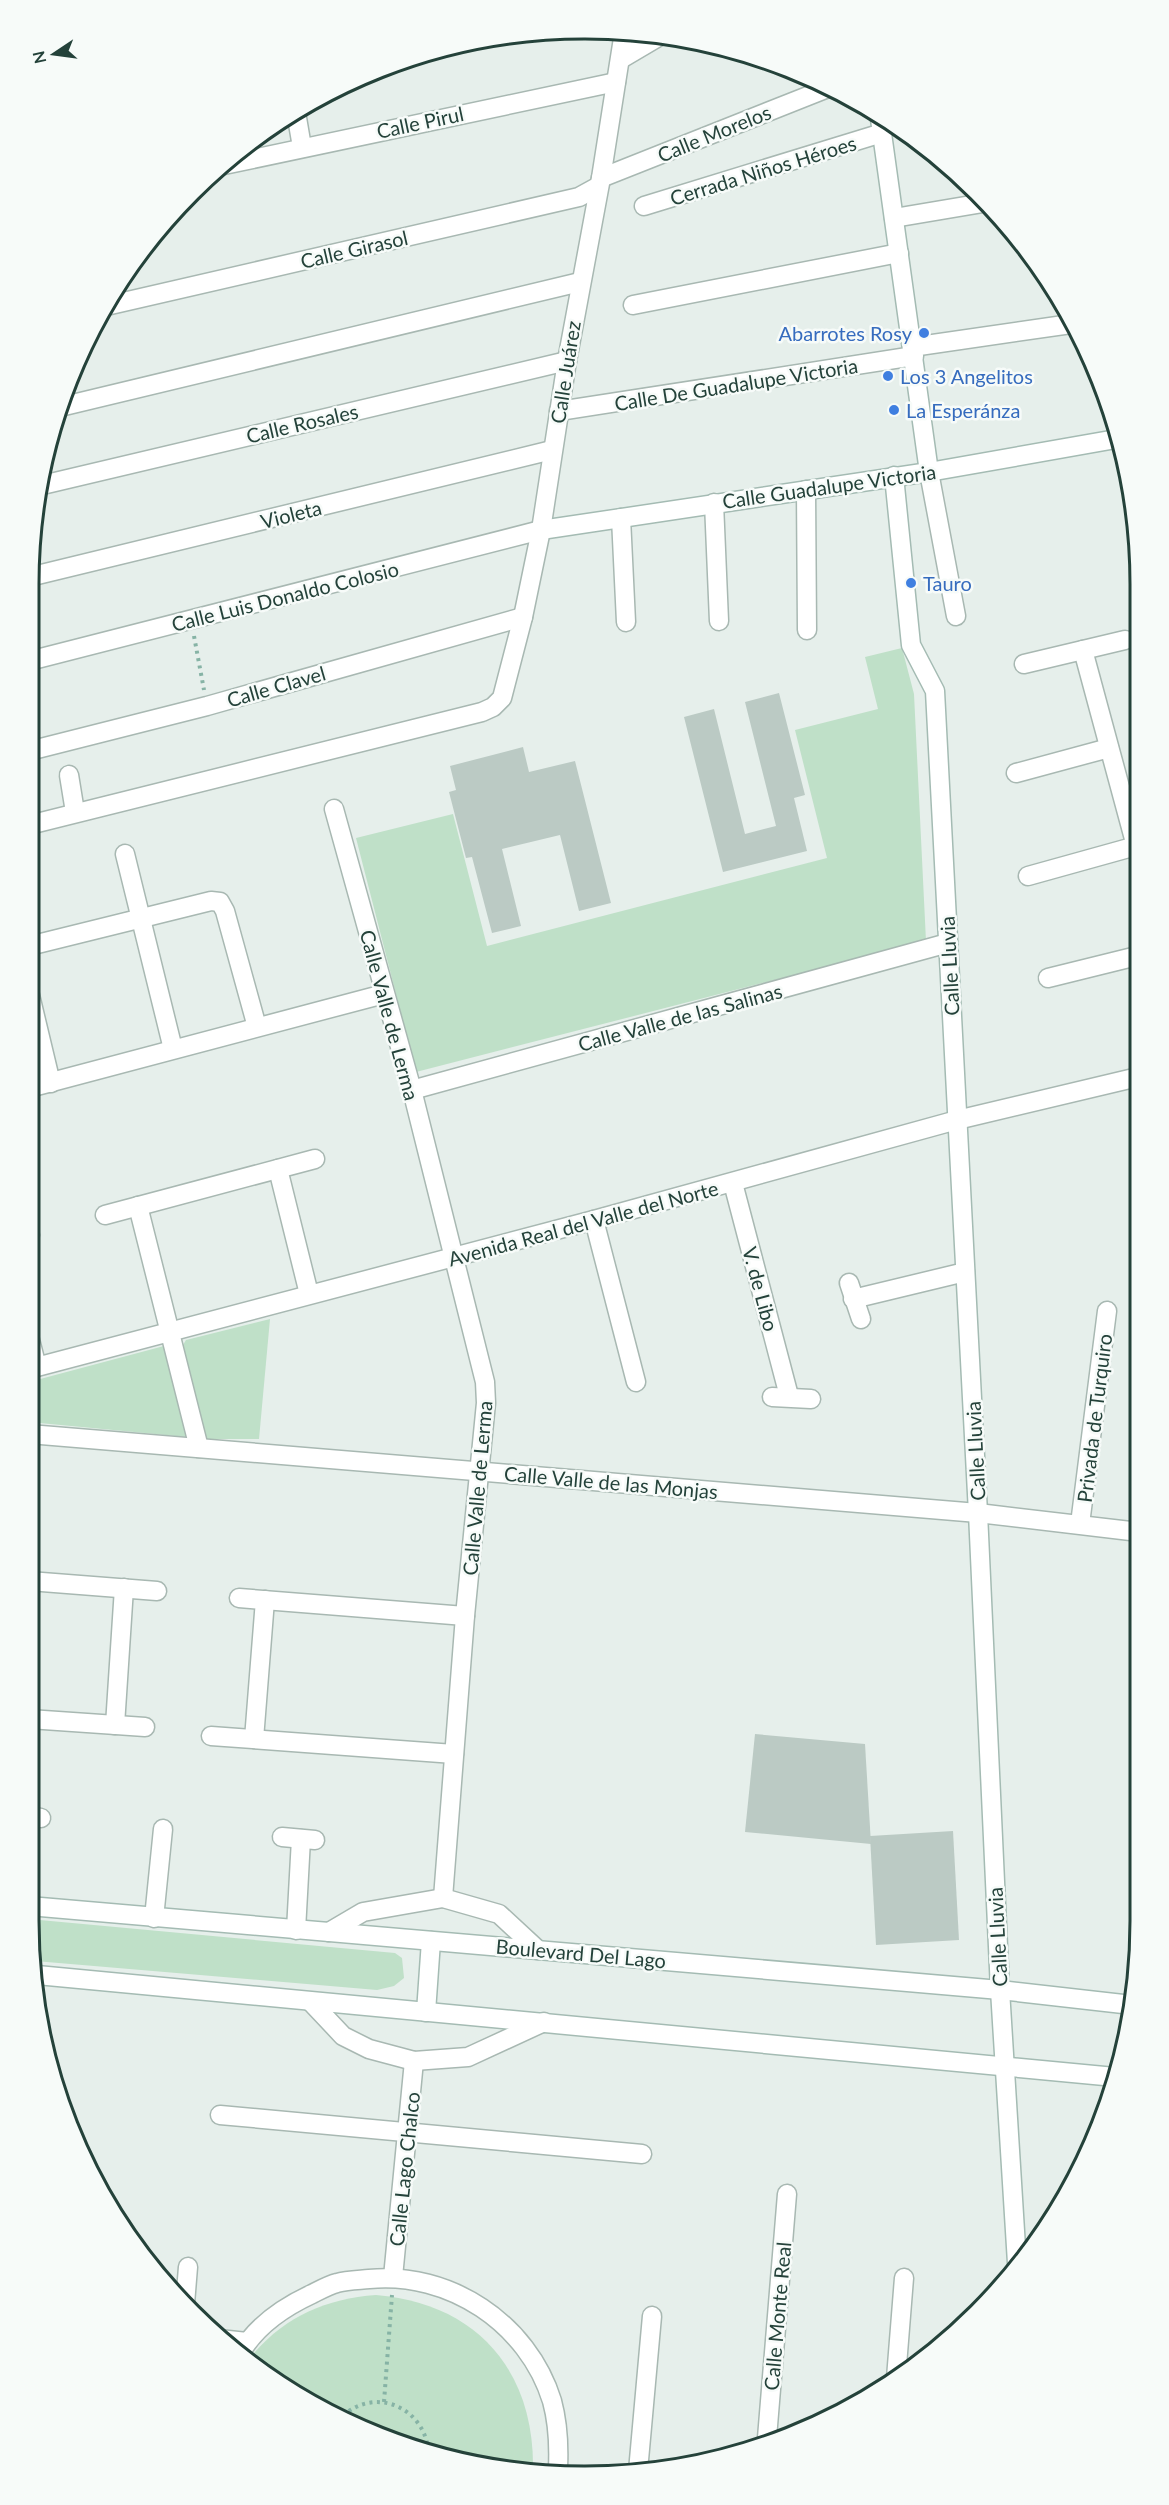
<svg xmlns="http://www.w3.org/2000/svg" width="1169" height="2505" font-family="Lato,sans-serif">
  <style>
    .green { fill: #bfe0c8 }
    .building { fill: #bbcac4 }
    .lines { fill: none; stroke-linecap: round; stroke-linejoin: round }
    .street-casing { stroke: #a8b8b2; stroke-width: 21 }
    .secondary-casing { stroke: #a4bbb3; stroke-width: 21 }
    .path { stroke: #86b3a5; stroke-width: 4; stroke-dasharray: 3 4.5; stroke-linecap: butt }
    .street { stroke: #fff; stroke-width: 18 }
    .secondary { stroke: #fff; stroke-width: 18 }
    .shop-dot { fill: #3f7fe0; stroke: #f7fbf9; stroke-width: 2 }
    .labels { text-anchor: middle; dominant-baseline: central; stroke-width: 5; stroke-linejoin: round; paint-order: stroke }
    .street-label { font-size: 20px; fill: #24423a; stroke: #f7fbf9 }
    .shop-label { font-size: 20px; fill: #366cbe; stroke: #f7fbf9; text-anchor: start }
    .rim { fill: none; stroke: #24423a; stroke-width: 3 }
  </style>
  <rect width="100%" height="100%" fill="#e6efeb"/>
  <g class="green">
    <path d="M 902,648 L 914,694 L 926,941 L 416,1072 L 356,838 L 453,814 L 487,946 L 827,858 L 795,730 L 878,709 L 865,657 Z"/>
    <path d="M 270,1319 L 259,1439 L 204,1439 L 183,1345 L 186,1340 Z"/>
    <path d="M 164,1346 L 187,1437 L 29,1422 L 29,1382 Z"/>
    <path d="M 29,1919 L 395,1953 L 402,1958 L 404,1978 L 394,1986 L 377,1990 L 35,1961 Z"/>
    <path d="M 376,2295 C 475,2303 534,2369 533,2468 L 476,2466 L 306,2402 L 248,2360 C 282,2318 323,2299 376,2295 Z"/>
  </g>
  <g class="building">
    <path d="M 779,693 L 805,795 L 794,798 L 807,851 L 723,872 L 684,717 L 714,709 L 745,834 L 776,826 L 745,702 Z"/>
    <path d="M 523,747 L 529,772 L 575,761 L 611,903 L 579,911 L 560,835 L 502,849 L 521,926 L 492,933 L 472,857 L 466,858 L 449,792 L 456,790 L 450,766 Z"/>
    <path d="M 755,1734 L 865,1744 L 871,1844 L 745,1832 Z"/>
    <path d="M 953,1831 L 959,1940 L 876,1945 L 870,1836 Z"/>
  </g>
  <g class="lines">
    <defs>
      <g id="street">
        <path d="M 621,59 L 660,36"/>
        <path d="M 296,112 L 302,147"/>
        <path d="M 224,165 L 616,82"/>
        <path d="M 601,178 L 828,88"/>
        <path d="M 644,206 L 882,133"/>
        <path d="M 894,218 L 983,203"/>
        <path d="M 633,305 L 899,253"/>
        <path d="M 106,306 L 579,197 L 599,186"/>
        <path d="M 912,347 L 1071,324"/>
        <path d="M 60,407 L 580,282"/>
        <path d="M 559,411 L 914,356"/>
        <path d="M 929,472 L 956,616"/>
        <path d="M 38,486 L 567,361"/>
        <path d="M 806,490 L 807,630"/>
        <path d="M 714,503 L 719,621"/>
        <path d="M 621,518 L 626,622"/>
        <path d="M 29,577 L 552,450"/>
        <path d="M 1083,650 L 1137,850"/>
        <path d="M 29,661 L 541,530"/>
        <path d="M 1024,664 L 1125,640"/>
        <path d="M 29,751 L 207,706 L 523,617"/>
        <path d="M 1016,773 L 1109,748"/>
        <path d="M 69,775 L 75,812"/>
        <path d="M 334,809 L 412,1090 L 485,1382 L 486,1403 L 465,1616 L 443,1898"/>
        <path d="M 29,825 L 482,712 L 493,707 L 502,698 L 523,617 L 541,530 L 567,361 L 601,178 L 624,32"/>
        <path d="M 125,854 L 173,1049"/>
        <path d="M 1028,876 L 1136,846"/>
        <path d="M 29,946 L 211,901 L 220,902 L 225,911 L 257,1027"/>
        <path d="M 1048,978 L 1137,956"/>
        <path d="M 29,991 L 51,1083"/>
        <path d="M 29,1088 L 384,994"/>
        <path d="M 412,1090 L 948,943"/>
        <path d="M 278,1169 L 309,1294"/>
        <path d="M 733,1183 L 789,1396"/>
        <path d="M 138,1206 L 199,1448"/>
        <path d="M 105,1215 L 315,1159"/>
        <path d="M 594,1220 L 636,1382"/>
        <path d="M 29,1235 L 30,1235"/>
        <path d="M 849,1283 L 861,1319"/>
        <path d="M 853,1299 L 965,1272"/>
        <path d="M 29,1336 L 37,1367"/>
        <path d="M 29,1369 L 594,1220 L 957,1120 L 1138,1077"/>
        <path d="M 772,1397 L 811,1399"/>
        <path d="M 29,1434 L 978,1513 L 1139,1532"/>
        <path d="M 1080,1524 L 1107,1311"/>
        <path d="M 29,1581 L 157,1591"/>
        <path d="M 239,1598 L 465,1616"/>
        <path d="M 29,1719 L 145,1727"/>
        <path d="M 115,1725 L 124,1588"/>
        <path d="M 211,1736 L 454,1754"/>
        <path d="M 254,1739 L 265,1600"/>
        <path d="M 29,1816 L 41,1818"/>
        <path d="M 282,1837 L 315,1840"/>
        <path d="M 154,1918 L 163,1829"/>
        <path d="M 296,1930 L 301,1839"/>
        <path d="M 329,1932 L 363,1912 L 443,1898 L 499,1914 L 538,1950"/>
        <path d="M 311,2002 L 343,2036 L 369,2049 L 414,2061 L 468,2057 L 544,2022"/>
        <path d="M 220,2115 L 642,2154"/>
        <path d="M 393,2277 L 414,2061"/>
        <path d="M 185,2304 L 188,2267"/>
        <path d="M 219,2339 L 247,2342"/>
        <path d="M 240,2354 C 255,2327 284,2307 312,2294 C 320,2290 329,2285 337,2283 C 347,2280 359,2280 369,2279 C 449,2271 528,2323 552,2401 C 558,2423 559,2446 558,2468"/>
        <path d="M 896,2378 L 904,2278"/>
        <path d="M 767,2438 L 787,2194"/>
        <path d="M 638,2471 L 652,2316"/>
      </g>
      <g id="secondary">
        <path d="M 880,119 L 929,472"/>
        <path d="M 894,476 L 911,645 L 935,691 L 978,1513 L 1000,1990 L 1017,2263"/>
        <path d="M 541,530 L 929,472 L 1116,439"/>
        <path d="M 29,1906 L 1000,1990 L 1132,2005"/>
        <path d="M 37,1975 L 1115,2077"/>
        <path d="M 426,2012 L 431,1941"/>
      </g>
    </defs>
    <use href="#street" class="street-casing"/>
    <use href="#secondary" class="secondary-casing"/>
    <g class="path">
      <path d="M 194,636 L 204,690"/>
      <path d="M 384,2402 L 392,2295"/>
      <path d="M 343,2416 C 374,2387 422,2406 428,2448"/>
      <path d="M 462,2460 L 542,2467"/>
    </g>
    <use href="#street" class="street"/>
    <use href="#secondary" class="secondary"/>
  </g>
  <g class="shop-dot">
    <circle cx="924" cy="333" r="6"/>
    <circle cx="888" cy="376" r="6"/>
    <circle cx="894" cy="410" r="6"/>
    <circle cx="911" cy="583" r="6"/>
  </g>
  <g class="labels">
    <g class="street-label">
      <text transform="translate(420 122) rotate(-12)">Calle Pirul</text>
      <text transform="translate(714 133) rotate(-22)">Calle Morelos</text>
      <text transform="translate(763 170) rotate(-17)">Cerrada Niños Héroes</text>
      <text transform="translate(354 249) rotate(-13)">Calle Girasol</text>
      <text transform="translate(565 372) rotate(-81)">Calle Juárez</text>
      <text transform="translate(736 384) rotate(-9)">Calle De Guadalupe Victoria</text>
      <text transform="translate(302 423) rotate(-13)">Calle Rosales</text>
      <text transform="translate(829 486) rotate(-8)">Calle Guadalupe Victoria</text>
      <text transform="translate(291 514) rotate(-14)">Violeta</text>
      <text transform="translate(285 596) rotate(-14)">Calle Luis Donaldo Colosio</text>
      <text transform="translate(276 686) rotate(-16)">Calle Clavel</text>
      <text transform="translate(949 966) rotate(-93)">Calle Lluvia</text>
      <text transform="translate(390 1015) rotate(75)">Calle Valle de Lerma</text>
      <text transform="translate(680 1017) rotate(-15)">Calle Valle de las Salinas</text>
      <text transform="translate(583 1223) rotate(-15)">Avenida Real del Valle del Norte</text>
      <text transform="translate(761 1289) rotate(75)">V. de Libo</text>
      <text transform="translate(1094 1418) rotate(-83)">Privada de Turquiro</text>
      <text transform="translate(975 1451) rotate(-93)">Calle Lluvia</text>
      <text transform="translate(611 1482) rotate(5)">Calle Valle de las Monjas</text>
      <text transform="translate(477 1488) rotate(-85)">Calle Valle de Lerma</text>
      <text transform="translate(997 1937) rotate(-93)">Calle Lluvia</text>
      <text transform="translate(581 1953) rotate(5)">Boulevard Del Lago</text>
      <text transform="translate(404 2169) rotate(-84)">Calle Lago Chalco</text>
      <text transform="translate(777 2316) rotate(-85)">Calle Monte Real</text>
    </g>
    <g class="shop-label">
      <text x="912" y="333" text-anchor="end">Abarrotes Rosy</text>
      <text x="900" y="376">Los 3 Angelitos</text>
      <text x="906" y="410">La Esperánza</text>
      <text x="923" y="583">Tauro</text>
    </g>
  </g>
  <path d="M0 0H1169V2505H0ZM584 39H585A545 545 0 0 1 1130 584V1921A545 545 0 0 1 585 2466H584A545 545 0 0 1 39 1921V584A545 545 0 0 1 584 39Z" fill="#f7fbf9" fill-rule="evenodd"/>
  <path class="rim" d="M584 39H585A545 545 0 0 1 1130 584V1921A545 545 0 0 1 585 2466H584A545 545 0 0 1 39 1921V584A545 545 0 0 1 584 39Z"/>
  <g transform="translate(54 54) rotate(257)" stroke="#f7fbf9" stroke-width="4.5" paint-order="stroke">
  <path d="M0-4.5L10 22L0 15L-10 22Z" fill="#24423a"/>
  <text y="-9" font-size="16" font-weight="bold" text-anchor="middle" fill="#24423a">N</text>
  </g>
</svg>
